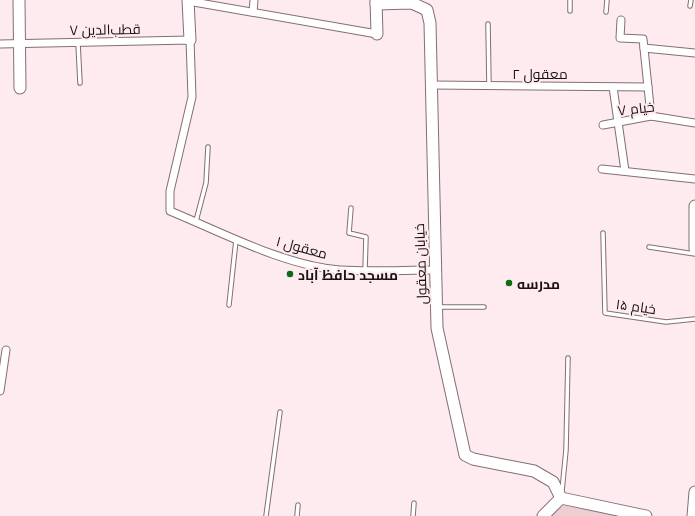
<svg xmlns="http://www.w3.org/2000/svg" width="695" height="516" font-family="'Open Sans',Cairo,sans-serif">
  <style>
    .green { fill: #eecdd3 }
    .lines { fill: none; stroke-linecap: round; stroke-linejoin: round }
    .lane-casing { stroke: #836f72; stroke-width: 5.5 }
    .street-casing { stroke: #836f72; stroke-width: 9 }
    .secondary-casing { stroke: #836f72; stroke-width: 13 }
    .lane { stroke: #fff; stroke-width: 3.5 }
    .street { stroke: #fff; stroke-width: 7 }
    .secondary { stroke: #fff; stroke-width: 11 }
    .poi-dot { fill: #0c6b16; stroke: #feebef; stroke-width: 1.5 }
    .labels { text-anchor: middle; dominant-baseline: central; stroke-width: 4; stroke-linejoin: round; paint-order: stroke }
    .street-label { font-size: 14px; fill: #191113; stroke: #feebef }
    .poi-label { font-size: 14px; font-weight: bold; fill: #191113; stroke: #feebef; text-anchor: start }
  </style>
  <rect width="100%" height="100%" fill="#feebef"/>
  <path class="green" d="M 563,505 L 616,516 L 549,516 Z"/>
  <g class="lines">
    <defs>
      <g id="lane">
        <path d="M 690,6 L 691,0"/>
        <path d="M 570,11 L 570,0"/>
        <path d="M 606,12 L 607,0"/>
        <path d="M 488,24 L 489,86"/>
        <path d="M 78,43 L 80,83"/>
        <path d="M 351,208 L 349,233 L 366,237 L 365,270"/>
        <path d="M 196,221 L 206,183 L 208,147"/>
        <path d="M 603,233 L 605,313 L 666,322 L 695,319"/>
        <path d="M 649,247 L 695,254"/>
        <path d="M 229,305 L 236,240"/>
        <path d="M 439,307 L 484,307"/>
        <path d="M 562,491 L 566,450 L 568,358"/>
        <path d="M 266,516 L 280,412"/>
        <path d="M 297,516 L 298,505"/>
        <path d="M 413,516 L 414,503"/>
      </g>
      <g id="street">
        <path d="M 188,1 L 377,34"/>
        <path d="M 253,12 L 254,0"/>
        <path d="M 621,20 L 620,38 L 643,39 L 651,116"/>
        <path d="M 0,44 L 190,40 L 192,97 L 170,191 L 170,211 C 221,232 285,266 340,270 C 371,272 404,270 435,270"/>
        <path d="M 644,48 L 695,53"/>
        <path d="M 432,85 L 648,87"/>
        <path d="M 613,87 L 625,171"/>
        <path d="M 603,125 L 651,116 L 695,123"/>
        <path d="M 602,169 L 695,179"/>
        <path d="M 0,391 L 6,350"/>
      </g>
      <g id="secondary">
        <path d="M 19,0 L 20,88"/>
        <path d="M 188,0 L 190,40"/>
        <path d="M 376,0 L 377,34"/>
        <path d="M 376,4 L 412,3 L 427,10 L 430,23 L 437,328 L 465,455 L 473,459 L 534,471 L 553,482 L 561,498"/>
        <path d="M 695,206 L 695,249"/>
        <path d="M 561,498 L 646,516"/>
        <path d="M 543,516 L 561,498"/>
        <path d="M 693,516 L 695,492"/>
      </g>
    </defs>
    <use href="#lane" class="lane-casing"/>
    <use href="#street" class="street-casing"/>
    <use href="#secondary" class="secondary-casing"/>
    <use href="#lane" class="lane"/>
    <use href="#street" class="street"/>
    <use href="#secondary" class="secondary"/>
  </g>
  <g class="poi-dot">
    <circle cx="290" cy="274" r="4"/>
    <circle cx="509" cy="283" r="4"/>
  </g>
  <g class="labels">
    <g class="street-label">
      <text transform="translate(105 29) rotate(-1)">قطب‌الدین ۷</text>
      <text x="540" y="73">معقول ۲</text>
      <text transform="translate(636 108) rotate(-6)">خیام ۷</text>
      <text transform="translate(302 247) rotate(15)">معقول ۱</text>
      <text transform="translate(420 264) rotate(-92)">خیابان معقول</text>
      <text transform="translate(636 306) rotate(8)">خیام ۱۵</text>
    </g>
    <g class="poi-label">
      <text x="298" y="274">مسجد حافظ آباد</text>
      <text x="517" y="283">مدرسه</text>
    </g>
  </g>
</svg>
